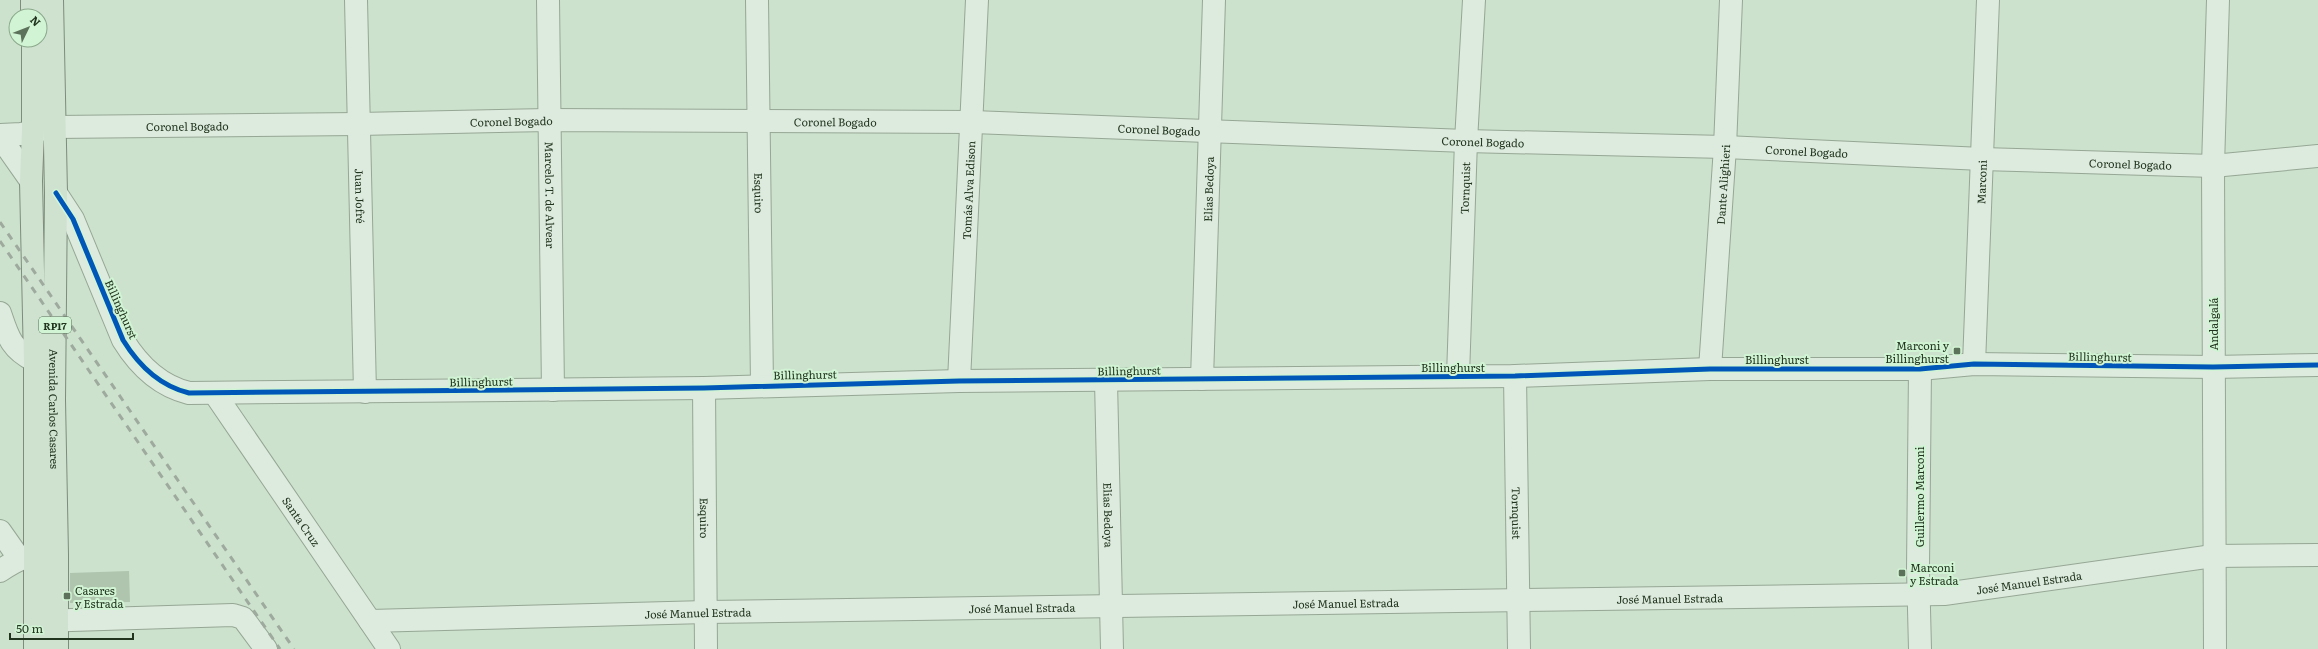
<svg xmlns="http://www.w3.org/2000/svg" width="2318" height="649" font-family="Literata,serif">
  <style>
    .building { fill: #b0c5ad }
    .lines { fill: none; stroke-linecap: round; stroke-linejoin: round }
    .minor-casing { stroke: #96a795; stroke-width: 24 }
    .major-casing { stroke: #7d8c7c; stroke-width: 24 }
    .minor { stroke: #ddeade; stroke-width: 22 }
    .major { stroke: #cfe2d0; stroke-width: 22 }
    .rail { stroke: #9eaa9e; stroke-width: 3; stroke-dasharray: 7 7; stroke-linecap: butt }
    .cycleway-casing { stroke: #d1f4d4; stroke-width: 8 }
    .cycleway { stroke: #0057b8; stroke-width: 5 }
    .poi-dot { fill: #5d725b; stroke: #d1f4d4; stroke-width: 1.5 }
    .labels { text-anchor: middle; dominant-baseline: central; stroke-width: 4; stroke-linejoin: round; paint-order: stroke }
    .shield { fill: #d1f4d4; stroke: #566e55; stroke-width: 1 }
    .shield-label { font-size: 10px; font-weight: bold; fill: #21351e }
    .street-label { font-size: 11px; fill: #21351e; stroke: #d1f4d4 }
    .poi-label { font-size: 11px; fill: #21351e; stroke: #d1f4d4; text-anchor: start }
  </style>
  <rect width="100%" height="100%" fill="#cce2cd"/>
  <path class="building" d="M 129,571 L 130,602 L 70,603 L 70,573 Z"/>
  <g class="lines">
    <defs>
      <g id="minor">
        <path id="s1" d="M 356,0 L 365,392"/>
        <path id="s2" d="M 548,0 L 553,390"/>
        <path id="s3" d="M 757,0 L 762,385"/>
        <path id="s4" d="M 0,135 L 21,134 L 55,127 L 359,124 L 549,120 L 973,122 L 1466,141 L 1725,147 L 1982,159 L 2213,166 L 2318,156"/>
        <path d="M 0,137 L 31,181"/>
        <path d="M 56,193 L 73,219 L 123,340 C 139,366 160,386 189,393 L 704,388 L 959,381 L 1515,376 L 1710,369 L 1920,369 L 1974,364 L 2213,367 L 2318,365"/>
        <path d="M 0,313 C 8,337 11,349 35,361"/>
        <path id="s5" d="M 1974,364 L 1988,0"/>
        <path id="s6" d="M 1710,369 L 1725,147 L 1731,0"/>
        <path d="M 1920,369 L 1918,569 L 1920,649"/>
        <path id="s7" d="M 1458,376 L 1466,141 L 1474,0"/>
        <path id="s8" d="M 1515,376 L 1519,649"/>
        <path id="s9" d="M 1202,379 L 1214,0"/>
        <path id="s10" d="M 959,381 L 977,0"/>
        <path id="s11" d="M 1106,381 L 1112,649"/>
        <path id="s12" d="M 704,388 L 706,649"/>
        <path id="s13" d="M 215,394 L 389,649"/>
        <path d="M 0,531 L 19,558"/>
        <path d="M 0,571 C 20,557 30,554 54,555"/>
        <path d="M 39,621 L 233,615 L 243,618 L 266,649"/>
        <path id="s14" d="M 370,621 L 706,612 L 1944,594 L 2213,556 L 2318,555"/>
        <path d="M 2215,649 L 2213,166 L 2218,0"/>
      </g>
      <g id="major">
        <path d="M 32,0 L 32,16"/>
        <path id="s15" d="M 52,0 L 56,193 L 54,400 L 57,555 L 57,649"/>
        <path d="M 33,40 L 33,130 L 31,181 L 35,361 L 35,649"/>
      </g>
    </defs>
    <use href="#minor" class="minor-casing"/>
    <use href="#major" class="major-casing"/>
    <use href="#minor" class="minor"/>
    <use href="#major" class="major"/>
    <g class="rail">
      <path d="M 0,222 L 294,649"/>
      <path d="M 0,241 L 280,649"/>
    </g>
    <defs>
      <path id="cycleway" d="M 56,193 L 73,219 L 123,340 C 139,366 160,386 189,393 L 704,388 L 959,381 L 1515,376 L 1710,369 L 1920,369 L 1974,364 L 2213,367 L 2318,365"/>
    </defs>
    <use href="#cycleway" class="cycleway-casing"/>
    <use href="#cycleway" class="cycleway"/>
  </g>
  <g class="poi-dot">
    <rect x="1953" y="347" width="8" height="8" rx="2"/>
    <rect x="1898" y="569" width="8" height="8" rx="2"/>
    <rect x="63" y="592" width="8" height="8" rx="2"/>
  </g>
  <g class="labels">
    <rect class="shield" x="39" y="317" width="32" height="16" rx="3"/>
    <g class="shield-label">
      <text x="55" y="325">RP17</text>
    </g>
    <g class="street-label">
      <text stroke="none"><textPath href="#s4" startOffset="836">Coronel Bogado</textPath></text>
      <text stroke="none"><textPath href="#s4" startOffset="512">Coronel Bogado</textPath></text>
      <text stroke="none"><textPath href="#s4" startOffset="188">Coronel Bogado</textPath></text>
      <text stroke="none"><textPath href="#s4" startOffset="1160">Coronel Bogado</textPath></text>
      <text stroke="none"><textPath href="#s4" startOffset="1484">Coronel Bogado</textPath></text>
      <text stroke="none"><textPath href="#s4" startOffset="1808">Coronel Bogado</textPath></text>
      <text stroke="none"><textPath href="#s4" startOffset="2132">Coronel Bogado</textPath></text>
      <text stroke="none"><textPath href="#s5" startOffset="182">Marconi</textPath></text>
      <text stroke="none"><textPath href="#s6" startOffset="185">Dante Alighieri</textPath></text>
      <text stroke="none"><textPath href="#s7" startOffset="188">Tornquist</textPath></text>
      <text stroke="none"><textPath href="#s9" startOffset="190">Elías Bedoya</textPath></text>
      <text stroke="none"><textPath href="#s10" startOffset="191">Tomás Alva Edison</textPath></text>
      <text stroke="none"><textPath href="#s3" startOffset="193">Esquiro</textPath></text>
      <text stroke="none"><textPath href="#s2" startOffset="195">Marcelo T. de Alvear</textPath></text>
      <text stroke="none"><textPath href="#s1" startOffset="196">Juan Jofré</textPath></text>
      <text transform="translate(122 309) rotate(66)">Billinghurst</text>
      <text transform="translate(2213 324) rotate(-90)">Andalgalá</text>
      <text transform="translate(2100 356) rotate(1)">Billinghurst</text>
      <text x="1777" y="359">Billinghurst</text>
      <text x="1453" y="367">Billinghurst</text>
      <text transform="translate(1129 370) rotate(-1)">Billinghurst</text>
      <text transform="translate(805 374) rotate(-1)">Billinghurst</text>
      <text transform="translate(481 381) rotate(-1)">Billinghurst</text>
      <text stroke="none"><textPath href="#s15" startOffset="409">Avenida Carlos Casares</textPath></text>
      <text transform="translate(1919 497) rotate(-90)">Guillermo Marconi</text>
      <text stroke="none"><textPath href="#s8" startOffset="137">Tornquist</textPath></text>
      <text stroke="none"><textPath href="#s11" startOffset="134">Elías Bedoya</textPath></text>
      <text stroke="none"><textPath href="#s12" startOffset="130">Esquiro</textPath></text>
      <text stroke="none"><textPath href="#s13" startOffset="154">Santa Cruz</textPath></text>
      <text stroke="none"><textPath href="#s14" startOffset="1660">José Manuel Estrada</textPath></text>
      <text stroke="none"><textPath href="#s14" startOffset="1300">José Manuel Estrada</textPath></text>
      <text stroke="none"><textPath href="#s14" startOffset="976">José Manuel Estrada</textPath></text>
      <text stroke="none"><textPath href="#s14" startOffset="652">José Manuel Estrada</textPath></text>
      <text stroke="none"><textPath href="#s14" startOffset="328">José Manuel Estrada</textPath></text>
    </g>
    <g class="poi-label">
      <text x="1949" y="345" text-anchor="end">Marconi y<tspan x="1949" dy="13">Billinghurst</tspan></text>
      <text x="1910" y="567">Marconi<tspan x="1910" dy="13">y Estrada</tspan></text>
      <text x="75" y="590">Casares<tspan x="75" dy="13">y Estrada</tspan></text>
    </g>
  </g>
  <g transform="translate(28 28) rotate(47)"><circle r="19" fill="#d1f4d4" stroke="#8ba88b"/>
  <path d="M0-3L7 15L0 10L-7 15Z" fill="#5d725b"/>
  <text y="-6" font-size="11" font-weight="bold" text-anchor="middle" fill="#21351e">N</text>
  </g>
  <path d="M10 633v6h123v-6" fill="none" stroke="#21351e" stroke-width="2"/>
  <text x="16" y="633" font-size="12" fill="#21351e" stroke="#d1f4d4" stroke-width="3" paint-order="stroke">50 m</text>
</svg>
